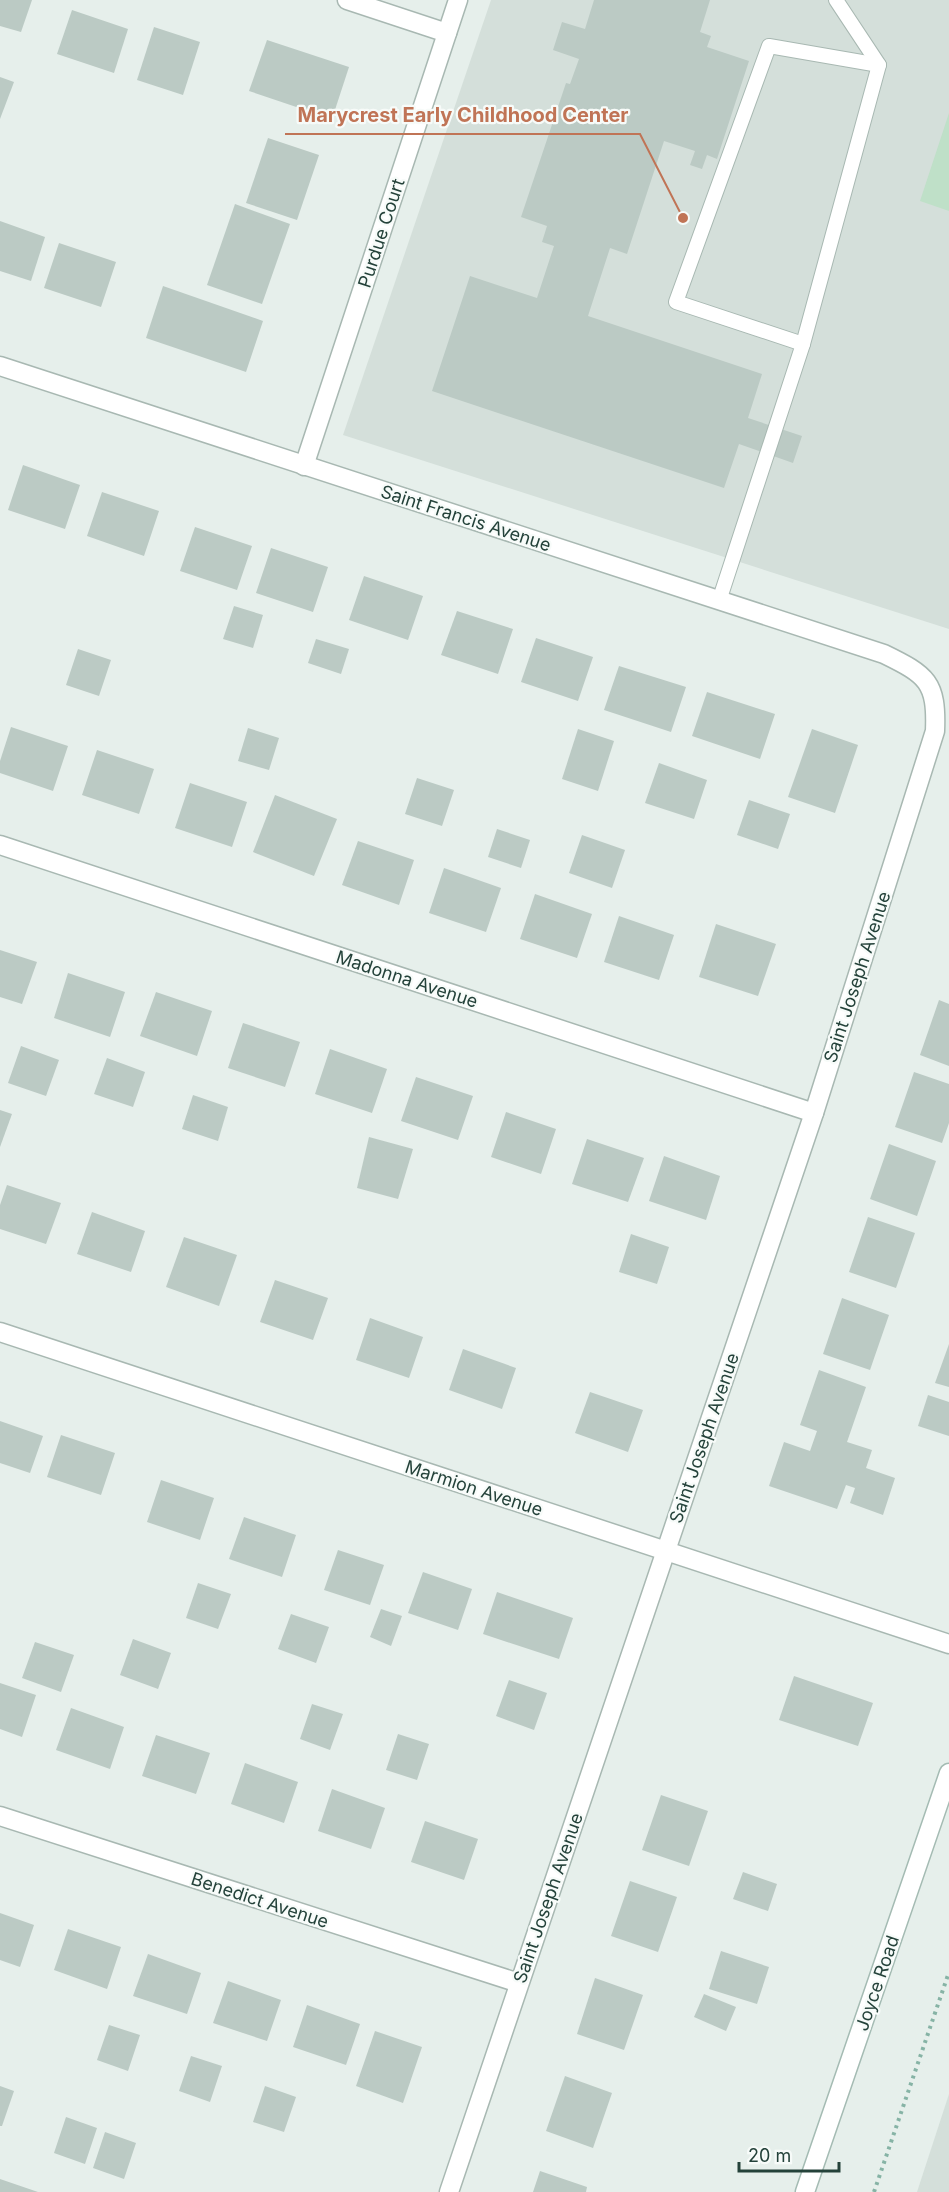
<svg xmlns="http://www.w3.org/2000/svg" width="949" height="2192" font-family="Inter,sans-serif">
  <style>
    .built { fill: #d4dfda }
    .green { fill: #bfe0c8 }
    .building { fill: #bbcac4 }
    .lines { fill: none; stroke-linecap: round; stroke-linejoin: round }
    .lane-casing { stroke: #a8b8b2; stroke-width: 16 }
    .street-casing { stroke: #a8b8b2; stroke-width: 21 }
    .secondary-casing { stroke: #a4bbb3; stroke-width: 21 }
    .path { stroke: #86b3a5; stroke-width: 4; stroke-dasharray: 3 4.5; stroke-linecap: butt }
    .lane { stroke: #fff; stroke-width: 14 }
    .street { stroke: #fff; stroke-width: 18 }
    .secondary { stroke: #fff; stroke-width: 18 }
    .labels { text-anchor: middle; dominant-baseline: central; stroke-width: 4.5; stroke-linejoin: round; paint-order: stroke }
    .street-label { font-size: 18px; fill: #24423a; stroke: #f7fbf9 }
    .leader { fill: none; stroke: #c07456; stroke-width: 2 }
    .callout-dot { fill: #c07456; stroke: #f7fbf9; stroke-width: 2 }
    .callout-label { font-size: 20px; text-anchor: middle; font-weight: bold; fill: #c07456; stroke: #f7fbf9; stroke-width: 4.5; stroke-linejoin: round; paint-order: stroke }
  </style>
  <rect width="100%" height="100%" fill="#e6efeb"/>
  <g class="built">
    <path d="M 491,0 L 949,0 L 949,629 L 343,435 Z"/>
    <path d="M 949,2094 L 949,2192 L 917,2192 Z"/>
  </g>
  <path class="green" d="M 949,113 L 949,211 L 920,201 Z"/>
  <g class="building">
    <path d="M 0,0 L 32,0 L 21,32 L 0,26 Z"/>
    <path d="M 594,0 L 710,0 L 700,32 L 711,36 L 707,47 L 749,61 L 717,159 L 707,155 L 702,169 L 690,165 L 695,151 L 664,141 L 627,254 L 610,248 L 588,316 L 762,374 L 748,418 L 802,436 L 793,463 L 739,444 L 724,488 L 432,391 L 470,276 L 537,298 L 554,246 L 542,242 L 547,226 L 521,217 L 566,83 L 570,84 L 579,59 L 553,50 L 562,22 L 585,29 Z"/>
    <path d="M 72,10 L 128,29 L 114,73 L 57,54 Z"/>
    <path d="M 154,27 L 200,42 L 183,95 L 137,80 Z"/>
    <path d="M 267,40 L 349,67 L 332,119 L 249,91 Z"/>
    <path d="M 0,77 L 14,82 L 0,119 Z"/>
    <path d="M 268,138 L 319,155 L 297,220 L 246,203 Z"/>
    <path d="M 235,204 L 290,224 L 262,304 L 207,285 Z"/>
    <path d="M 0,221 L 45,237 L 31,281 L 0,271 Z"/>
    <path d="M 59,243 L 116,262 L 101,307 L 44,288 Z"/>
    <path d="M 163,286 L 263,321 L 246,372 L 146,338 Z"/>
    <path d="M 23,465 L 80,485 L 65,529 L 8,510 Z"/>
    <path d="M 102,492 L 159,511 L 144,556 L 87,536 Z"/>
    <path d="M 195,527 L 252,546 L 237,590 L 180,571 Z"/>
    <path d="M 271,548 L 328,567 L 313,612 L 256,593 Z"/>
    <path d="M 364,576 L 423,596 L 408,640 L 349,620 Z"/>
    <path d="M 234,606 L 263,615 L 253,648 L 223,639 Z"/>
    <path d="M 457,611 L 513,629 L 498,674 L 441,655 Z"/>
    <path d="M 536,638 L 593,657 L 578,701 L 521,682 Z"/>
    <path d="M 316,639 L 349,649 L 341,674 L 308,663 Z"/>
    <path d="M 78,649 L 111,660 L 99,696 L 66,685 Z"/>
    <path d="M 619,666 L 686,687 L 671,732 L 604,710 Z"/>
    <path d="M 707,692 L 775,714 L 760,759 L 692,736 Z"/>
    <path d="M 11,727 L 68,746 L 53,791 L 0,773 L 0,761 Z"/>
    <path d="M 248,728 L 279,738 L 269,770 L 238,761 Z"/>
    <path d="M 578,729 L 614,741 L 598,791 L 562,779 Z"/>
    <path d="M 812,729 L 858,745 L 835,813 L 788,797 Z"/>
    <path d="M 97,750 L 154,769 L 139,814 L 82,795 Z"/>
    <path d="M 659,763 L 707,780 L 694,819 L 645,803 Z"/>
    <path d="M 417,778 L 454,790 L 442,826 L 405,814 Z"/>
    <path d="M 190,783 L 247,802 L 232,847 L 175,828 Z"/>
    <path d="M 275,795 L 337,819 L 314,876 L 253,852 Z"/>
    <path d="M 749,800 L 790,814 L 778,849 L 737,835 Z"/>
    <path d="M 497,829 L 530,840 L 521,868 L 488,857 Z"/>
    <path d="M 582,835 L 625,850 L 612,888 L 569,873 Z"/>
    <path d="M 358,841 L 414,860 L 399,905 L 342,885 Z"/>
    <path d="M 444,868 L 501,888 L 486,932 L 429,913 Z"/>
    <path d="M 535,894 L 592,914 L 577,958 L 520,939 Z"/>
    <path d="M 619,916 L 674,935 L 659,980 L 604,962 Z"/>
    <path d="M 716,924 L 776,944 L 758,996 L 699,977 Z"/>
    <path d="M 0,950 L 37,962 L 22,1004 L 0,997 Z"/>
    <path d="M 68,973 L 125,992 L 110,1037 L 54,1018 Z"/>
    <path d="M 156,992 L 212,1011 L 197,1056 L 140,1036 Z"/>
    <path d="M 939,1000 L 949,1004 L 949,1066 L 920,1055 Z"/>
    <path d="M 243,1023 L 300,1042 L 285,1087 L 228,1068 Z"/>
    <path d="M 21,1046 L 59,1060 L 46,1096 L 8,1083 Z"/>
    <path d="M 330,1049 L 387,1069 L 372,1113 L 315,1094 Z"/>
    <path d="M 107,1058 L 145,1072 L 133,1107 L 94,1094 Z"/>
    <path d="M 914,1072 L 949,1084 L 949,1123 L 942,1143 L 895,1127 Z"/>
    <path d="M 416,1077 L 473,1096 L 458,1140 L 401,1121 Z"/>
    <path d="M 193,1095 L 228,1107 L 218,1141 L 182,1129 Z"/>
    <path d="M 0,1110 L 12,1114 L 0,1147 Z"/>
    <path d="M 506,1112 L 556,1129 L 541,1174 L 491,1157 Z"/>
    <path d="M 369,1137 L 413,1149 L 398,1199 L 357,1188 Z"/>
    <path d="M 587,1139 L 644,1158 L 628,1202 L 572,1184 Z"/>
    <path d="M 889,1144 L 936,1161 L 917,1216 L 870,1199 Z"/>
    <path d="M 664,1156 L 720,1176 L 706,1220 L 649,1201 Z"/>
    <path d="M 7,1185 L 61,1203 L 46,1244 L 0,1229 L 0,1205 Z"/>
    <path d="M 92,1212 L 145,1231 L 131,1272 L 77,1254 Z"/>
    <path d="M 868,1217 L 915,1233 L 896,1288 L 849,1272 Z"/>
    <path d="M 631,1234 L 669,1247 L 657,1284 L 619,1272 Z"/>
    <path d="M 184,1237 L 237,1255 L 219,1306 L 166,1287 Z"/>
    <path d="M 275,1280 L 328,1298 L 313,1340 L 260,1322 Z"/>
    <path d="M 842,1298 L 889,1315 L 870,1370 L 823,1354 Z"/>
    <path d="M 370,1318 L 423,1337 L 409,1378 L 356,1360 Z"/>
    <path d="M 949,1344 L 949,1387 L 935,1383 Z"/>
    <path d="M 463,1349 L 516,1368 L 502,1409 L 449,1390 Z"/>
    <path d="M 819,1370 L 866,1387 L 847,1442 L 872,1450 L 866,1468 L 895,1478 L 883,1515 L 850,1503 L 855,1488 L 846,1485 L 837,1509 L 769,1486 L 784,1442 L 810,1451 L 817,1431 L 800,1425 Z"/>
    <path d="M 590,1392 L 643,1410 L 628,1452 L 575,1433 Z"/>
    <path d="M 928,1395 L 949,1402 L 949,1436 L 918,1426 Z"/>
    <path d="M 0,1421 L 43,1436 L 30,1473 L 0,1463 Z"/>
    <path d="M 61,1435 L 115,1453 L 101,1495 L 47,1477 Z"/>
    <path d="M 161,1480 L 214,1498 L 200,1540 L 147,1522 Z"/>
    <path d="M 244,1517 L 296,1535 L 282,1577 L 229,1559 Z"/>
    <path d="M 338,1550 L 384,1565 L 370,1605 L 324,1590 Z"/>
    <path d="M 423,1572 L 472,1589 L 458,1630 L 408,1613 Z"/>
    <path d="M 198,1583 L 231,1594 L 218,1629 L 186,1618 Z"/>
    <path d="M 497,1592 L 573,1618 L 559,1659 L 483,1634 Z"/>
    <path d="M 381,1609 L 402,1616 L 391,1646 L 370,1637 Z"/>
    <path d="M 291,1614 L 329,1627 L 316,1663 L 278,1649 Z"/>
    <path d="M 133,1639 L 171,1653 L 158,1689 L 120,1675 Z"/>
    <path d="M 35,1642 L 74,1655 L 61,1692 L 22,1678 Z"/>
    <path d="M 794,1676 L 873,1703 L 858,1746 L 779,1720 Z"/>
    <path d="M 509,1680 L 547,1693 L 534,1730 L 496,1716 Z"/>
    <path d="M 0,1683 L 36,1695 L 22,1737 L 0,1729 Z"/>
    <path d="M 312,1704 L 343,1714 L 330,1750 L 300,1739 Z"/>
    <path d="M 71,1708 L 124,1727 L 110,1769 L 56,1750 Z"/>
    <path d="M 398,1734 L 429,1744 L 417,1780 L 386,1770 Z"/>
    <path d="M 156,1735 L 210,1753 L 196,1794 L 142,1776 Z"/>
    <path d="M 245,1763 L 298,1782 L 284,1823 L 231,1804 Z"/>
    <path d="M 332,1789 L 385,1808 L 371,1849 L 318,1831 Z"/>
    <path d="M 661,1795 L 708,1811 L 689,1866 L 642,1850 Z"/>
    <path d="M 425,1821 L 478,1839 L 464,1880 L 411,1862 Z"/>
    <path d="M 743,1872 L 777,1884 L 768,1911 L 733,1899 Z"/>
    <path d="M 630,1881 L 677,1897 L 658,1952 L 611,1936 Z"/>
    <path d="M 0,1913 L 34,1925 L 20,1967 L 0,1960 Z"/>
    <path d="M 68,1929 L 121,1947 L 107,1989 L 54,1970 Z"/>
    <path d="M 721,1951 L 769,1967 L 757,2004 L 709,1989 Z"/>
    <path d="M 148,1954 L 201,1973 L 187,2014 L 133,1996 Z"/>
    <path d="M 595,1978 L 643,1995 L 624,2050 L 577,2034 Z"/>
    <path d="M 228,1981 L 281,2000 L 267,2041 L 213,2023 Z"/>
    <path d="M 704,1994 L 736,2007 L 726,2031 L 694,2017 Z"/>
    <path d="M 307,2005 L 360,2024 L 346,2065 L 293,2047 Z"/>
    <path d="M 109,2025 L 140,2035 L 128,2071 L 97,2060 Z"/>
    <path d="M 375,2031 L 422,2047 L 403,2103 L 356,2086 Z"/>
    <path d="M 191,2056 L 222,2066 L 210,2102 L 179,2091 Z"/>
    <path d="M 565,2076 L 612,2093 L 593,2148 L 546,2131 Z"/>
    <path d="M 0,2086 L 14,2091 L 2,2126 L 0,2126 Z"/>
    <path d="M 265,2086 L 296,2097 L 284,2132 L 253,2122 Z"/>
    <path d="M 66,2117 L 97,2128 L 85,2164 L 54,2153 Z"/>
    <path d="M 105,2132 L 136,2143 L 124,2179 L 93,2168 Z"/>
    <path d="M 540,2171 L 587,2187 L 586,2192 L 533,2192 Z"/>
    <path d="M 0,2179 L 38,2192 L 0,2192 Z"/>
  </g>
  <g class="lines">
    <defs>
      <g id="lane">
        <path d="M 803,344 L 676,302 L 769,46 L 879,65"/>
        <path d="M 719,601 L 803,344 L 879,65 L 836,0"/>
      </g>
      <g id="street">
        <path d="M 347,0 L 447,33"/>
        <path d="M 0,366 L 884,654 C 927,675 937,682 935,731 L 814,1113 L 449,2192"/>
        <path d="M 304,466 L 458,0"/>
        <path d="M 0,845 L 814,1113"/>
        <path d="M 0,1332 L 949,1644"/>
        <path d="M 0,1816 L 519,1983"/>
      </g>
      <path id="secondary" d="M 805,2192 L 949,1773"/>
    </defs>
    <use href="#lane" class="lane-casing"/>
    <use href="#street" class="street-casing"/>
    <use href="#secondary" class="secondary-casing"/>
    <path class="path" d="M 874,2192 L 949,1972"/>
    <use href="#lane" class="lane"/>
    <use href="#street" class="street"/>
    <use href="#secondary" class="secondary"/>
  </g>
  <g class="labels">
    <g class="street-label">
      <text transform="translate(381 233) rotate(-72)">Purdue Court</text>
      <text transform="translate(466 518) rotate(18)">Saint Francis Avenue</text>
      <text transform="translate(857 977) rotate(-72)">Saint Joseph Avenue</text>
      <text transform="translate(407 979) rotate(18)">Madonna Avenue</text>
      <text transform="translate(704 1438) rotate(-71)">Saint Joseph Avenue</text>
      <text transform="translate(474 1488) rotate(18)">Marmion Avenue</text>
      <text transform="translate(548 1898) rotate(-71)">Saint Joseph Avenue</text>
      <text transform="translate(260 1900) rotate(18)">Benedict Avenue</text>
      <text transform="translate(877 1983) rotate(-71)">Joyce Road</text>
    </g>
  </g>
  <path class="leader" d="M683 218L640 134H285"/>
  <circle class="callout-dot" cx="683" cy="218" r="6"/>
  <g class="callout-label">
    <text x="463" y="122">Marycrest Early Childhood Center</text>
  </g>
  <path d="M739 2162v9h100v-9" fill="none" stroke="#24423a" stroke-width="3"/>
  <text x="748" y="2162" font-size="18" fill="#24423a" stroke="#f7fbf9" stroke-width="4.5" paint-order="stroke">20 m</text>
</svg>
